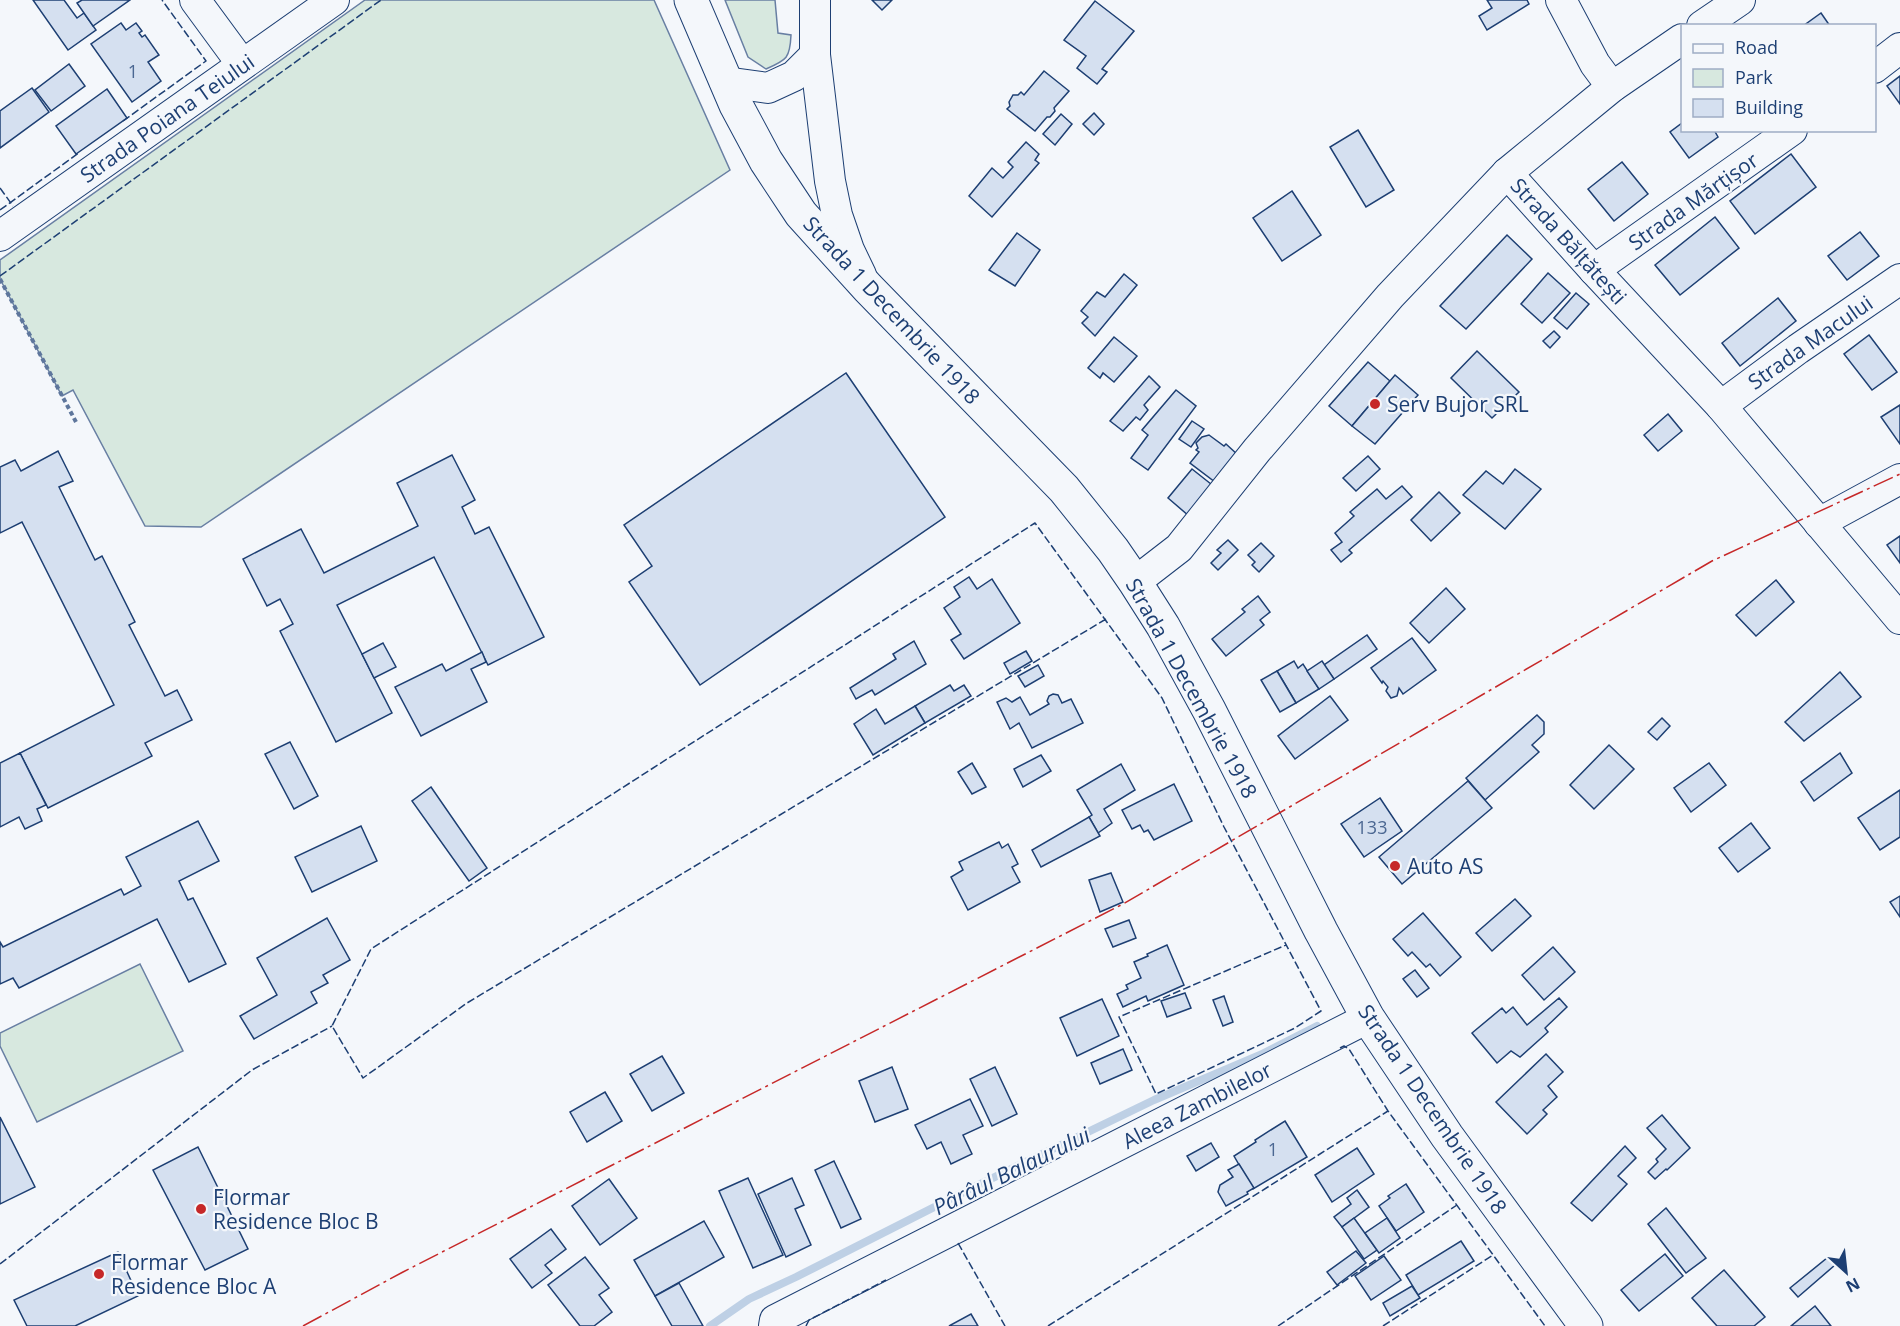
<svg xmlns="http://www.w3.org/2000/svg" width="1900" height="1326" font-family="'Open Sans',sans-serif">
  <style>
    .green { fill: #d7e8df; stroke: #687fa3; stroke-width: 1.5 }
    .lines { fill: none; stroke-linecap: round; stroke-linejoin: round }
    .stream { stroke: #bed0e5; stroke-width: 8 }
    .building { fill: #d5e0f0; stroke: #1d3f73; stroke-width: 1.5 }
    .minor-casing { stroke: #1d3f73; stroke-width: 32 }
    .major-casing { stroke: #1d3f73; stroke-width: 35 }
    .path { stroke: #5e769c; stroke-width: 4; stroke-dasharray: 4.5 3; stroke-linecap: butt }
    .minor { stroke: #f4f7fb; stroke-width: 30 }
    .major { stroke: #f4f7fb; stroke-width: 33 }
    .fence { stroke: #1d3f73; stroke-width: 1.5; stroke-dasharray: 8 3; stroke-linecap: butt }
    .power { stroke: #c62828; stroke-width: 1.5; stroke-dasharray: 21 4.5 3 4.5; stroke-linecap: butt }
    .poi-dot { fill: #c62828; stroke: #f4f7fb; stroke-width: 2 }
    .labels { text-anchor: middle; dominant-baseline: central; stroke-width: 4.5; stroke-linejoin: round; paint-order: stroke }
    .number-label { font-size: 18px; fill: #4b6792 }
    .street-label { font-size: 21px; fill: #1d3f73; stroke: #f4f7fb }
    .poi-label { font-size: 21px; fill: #1d3f73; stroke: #f4f7fb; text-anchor: start }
    .water-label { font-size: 22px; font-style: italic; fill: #1d3f73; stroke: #f4f7fb }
  </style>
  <rect width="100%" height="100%" fill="#f4f7fb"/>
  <g class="green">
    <path d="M 365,0 L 654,0 L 730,170 L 201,527 L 145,526 L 73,390 L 62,396 L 0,279 L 0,260 Z"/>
    <path d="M 725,0 L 775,0 L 778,33 L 791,35 C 790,58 787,60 766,69 L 748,57 Z"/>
    <path d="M 140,964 L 183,1051 L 37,1122 L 0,1046 L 0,1033 Z"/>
  </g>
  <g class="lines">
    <path class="stream" d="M 710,1326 L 749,1299 L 796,1277 L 970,1189 L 1154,1100 L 1260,1055 L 1317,1026"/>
  </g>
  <g class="building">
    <path d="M 33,0 L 64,0 L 77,18 L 84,13 L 96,30 L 68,50 Z"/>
    <path d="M 82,0 L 130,0 L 93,26 L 77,3 Z"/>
    <path d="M 872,0 L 892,0 L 882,10 Z"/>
    <path d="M 1487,0 L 1527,0 L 1529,4 L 1487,30 L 1479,16 L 1492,8 Z"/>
    <path d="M 1095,1 L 1134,31 L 1102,69 L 1107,72 L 1097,84 L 1077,68 L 1086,56 L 1064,40 Z"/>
    <path d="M 1821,13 L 1830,26 L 1803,26 Z"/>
    <path d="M 121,23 L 126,30 L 136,23 L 142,31 L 139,33 L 142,37 L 145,35 L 159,55 L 148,62 L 161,81 L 132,102 L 91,44 Z"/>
    <path d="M 69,64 L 85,86 L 51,111 L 35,90 Z"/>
    <path d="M 1044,71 L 1069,91 L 1054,108 L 1055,111 L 1050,117 L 1047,117 L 1035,131 L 1007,109 L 1010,106 L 1009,102 L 1013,95 L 1018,95 L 1021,92 L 1024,95 Z"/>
    <path d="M 1900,76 L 1900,104 L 1887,86 Z"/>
    <path d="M 32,88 L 49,112 L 0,148 L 0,111 Z"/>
    <path d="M 107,89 L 127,118 L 76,154 L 56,126 Z"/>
    <path d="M 1094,113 L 1104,124 L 1094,135 L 1083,124 Z"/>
    <path d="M 1061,114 L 1072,124 L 1055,145 L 1043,134 Z"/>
    <path d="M 1682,123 L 1682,130 L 1714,130 L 1718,137 L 1689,158 L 1670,132 Z"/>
    <path d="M 1358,130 L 1394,190 L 1366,207 L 1330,147 Z"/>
    <path d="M 1026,142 L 1039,154 L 1035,160 L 1039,163 L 992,217 L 969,196 L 992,168 L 1003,178 L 1013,167 L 1008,162 Z"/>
    <path d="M 1791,154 L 1816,187 L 1755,234 L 1730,201 Z"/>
    <path d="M 1622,162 L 1648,194 L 1614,221 L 1588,189 Z"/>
    <path d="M 1292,191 L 1321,235 L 1282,261 L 1253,218 Z"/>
    <path d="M 1715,217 L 1739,248 L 1680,295 L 1655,265 Z"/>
    <path d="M 1860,232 L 1879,256 L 1847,280 L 1828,256 Z"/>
    <path d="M 1017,233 L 1040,250 L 1015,286 L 989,270 Z"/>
    <path d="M 1507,235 L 1532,259 L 1466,329 L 1440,306 Z"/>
    <path d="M 1548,273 L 1570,293 L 1542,323 L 1521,304 Z"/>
    <path d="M 1124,274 L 1137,285 L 1095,336 L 1082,323 L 1088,317 L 1081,311 L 1097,292 L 1105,297 Z"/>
    <path d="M 1576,293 L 1589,304 L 1567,329 L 1554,318 Z"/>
    <path d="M 1778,298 L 1796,321 L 1740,366 L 1722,343 Z"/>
    <path d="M 1554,331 L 1560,337 L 1550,348 L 1543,341 Z"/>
    <path d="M 1869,335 L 1897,372 L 1872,390 L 1844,354 Z"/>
    <path d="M 1114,337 L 1137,356 L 1114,382 L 1103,373 L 1100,378 L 1088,368 Z"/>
    <path d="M 1477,351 L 1519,392 L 1492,418 L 1451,378 Z"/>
    <path d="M 1368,362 L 1390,381 L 1352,426 L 1329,406 Z"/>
    <path d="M 846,373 L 945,517 L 700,685 L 629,582 L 652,566 L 624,525 Z"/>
    <path d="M 1395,375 L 1418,395 L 1375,444 L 1352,426 Z"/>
    <path d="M 1149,376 L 1160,387 L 1144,405 L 1148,410 L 1140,420 L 1136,417 L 1123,431 L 1110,421 Z"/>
    <path d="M 1176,390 L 1196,406 L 1148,470 L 1131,458 L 1148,435 L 1142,430 Z"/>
    <path d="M 1900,405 L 1900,444 L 1881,417 Z"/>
    <path d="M 1668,414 L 1682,431 L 1658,451 L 1644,435 Z"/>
    <path d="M 1192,421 L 1204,429 L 1191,447 L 1179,439 Z"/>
    <path d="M 1209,435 L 1224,446 L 1226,444 L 1238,455 L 1215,482 L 1190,463 L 1199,452 L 1196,450 L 1198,448 L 1196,443 L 1202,437 Z"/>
    <path d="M 58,451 L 73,481 L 59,487 L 95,560 L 102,556 L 135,622 L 129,625 L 165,696 L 177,690 L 192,720 L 145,743 L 152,756 L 48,808 L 20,753 L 114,705 L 22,522 L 0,533 L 0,467 L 15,460 L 21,471 Z"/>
    <path d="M 452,455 L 475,500 L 462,507 L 475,534 L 489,527 L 544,637 L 488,665 L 434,557 L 337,605 L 392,713 L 336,742 L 280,631 L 293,624 L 280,599 L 267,606 L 243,559 L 301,529 L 324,573 L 418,526 L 397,483 Z"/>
    <path d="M 1368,456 L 1380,469 L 1356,491 L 1343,478 Z"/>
    <path d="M 1192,469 L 1216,488 L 1189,516 L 1168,498 Z"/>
    <path d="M 1515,469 L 1541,489 L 1505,529 L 1463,495 L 1486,471 L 1503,484 Z"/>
    <path d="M 1402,486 L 1412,497 L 1349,550 L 1352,553 L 1341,562 L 1331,550 L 1342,542 L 1335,533 L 1354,516 L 1350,512 L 1377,489 L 1386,499 Z"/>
    <path d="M 1439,492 L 1460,513 L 1431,541 L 1411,520 Z"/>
    <path d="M 1900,536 L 1900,563 L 1887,545 Z"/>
    <path d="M 1228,540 L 1238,550 L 1218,570 L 1211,563 L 1221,553 L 1217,550 Z"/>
    <path d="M 1261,543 L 1274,556 L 1259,572 L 1252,565 L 1255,562 L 1248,555 Z"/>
    <path d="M 969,577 L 977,589 L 992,579 L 1020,623 L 964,659 L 951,640 L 961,634 L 944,608 L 960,597 L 954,587 Z"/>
    <path d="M 1776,580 L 1794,602 L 1756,636 L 1736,615 Z"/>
    <path d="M 1446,588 L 1465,609 L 1429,643 L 1410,623 Z"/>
    <path d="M 1258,596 L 1270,612 L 1260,620 L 1264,625 L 1226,656 L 1212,639 L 1245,612 L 1242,609 Z"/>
    <path d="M 1367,635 L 1377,649 L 1334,679 L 1324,665 Z"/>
    <path d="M 1412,638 L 1436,670 L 1403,694 L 1399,688 L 1397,696 L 1391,698 L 1386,691 L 1388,687 L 1383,681 L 1382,683 L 1371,668 Z"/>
    <path d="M 914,641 L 926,664 L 875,695 L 872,690 L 856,699 L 850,688 L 896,659 L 893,654 Z"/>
    <path d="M 383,643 L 396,667 L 374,678 L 362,654 Z"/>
    <path d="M 1026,651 L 1032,661 L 1010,674 L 1004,663 Z"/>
    <path d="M 482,652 L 486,662 L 471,669 L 487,702 L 421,736 L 395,687 L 442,664 L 446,671 Z"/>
    <path d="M 1294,661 L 1298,668 L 1303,664 L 1319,689 L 1296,703 L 1277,671 Z"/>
    <path d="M 1322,661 L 1334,679 L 1319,689 L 1307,671 Z"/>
    <path d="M 1038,665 L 1044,676 L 1025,687 L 1018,676 Z"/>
    <path d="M 1277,671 L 1296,703 L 1280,712 L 1261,680 Z"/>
    <path d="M 1840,672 L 1861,697 L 1804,741 L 1785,722 Z"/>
    <path d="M 950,685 L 954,691 L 964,685 L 971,696 L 925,723 L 915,706 Z"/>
    <path d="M 1053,694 L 1058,695 L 1062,703 L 1071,699 L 1083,723 L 1032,748 L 1019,723 L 1010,729 L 997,702 L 1006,698 L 1012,702 L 1020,697 L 1030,715 L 1049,704 L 1047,701 L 1049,696 Z"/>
    <path d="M 1330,696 L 1348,720 L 1295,759 L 1278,736 Z"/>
    <path d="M 915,706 L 925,723 L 873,755 L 854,724 L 876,709 L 885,724 Z"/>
    <path d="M 1537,715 L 1544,722 L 1544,734 L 1532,745 L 1539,752 L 1485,800 L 1466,778 Z"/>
    <path d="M 1662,718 L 1670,726 L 1657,740 L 1648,732 Z"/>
    <path d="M 290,742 L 318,796 L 294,809 L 265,754 Z"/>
    <path d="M 1609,745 L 1634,769 L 1594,809 L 1570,785 Z"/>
    <path d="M 20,753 L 46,805 L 37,809 L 42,821 L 25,829 L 19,817 L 0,827 L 0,763 Z"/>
    <path d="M 1840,753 L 1852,773 L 1814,801 L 1801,782 Z"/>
    <path d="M 1041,755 L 1051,771 L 1023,787 L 1014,769 Z"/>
    <path d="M 972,763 L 986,787 L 972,794 L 958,772 Z"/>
    <path d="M 1709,763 L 1726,785 L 1691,812 L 1674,788 Z"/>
    <path d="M 1121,764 L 1135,790 L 1104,809 L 1112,823 L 1098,833 L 1089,817 L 1092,815 L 1077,790 Z"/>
    <path d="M 1468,781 L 1492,808 L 1402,884 L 1379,857 Z"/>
    <path d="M 1174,784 L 1192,821 L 1154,840 L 1148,830 L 1144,832 L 1140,825 L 1132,829 L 1122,810 Z"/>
    <path d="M 431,787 L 487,868 L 469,881 L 412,801 Z"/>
    <path d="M 1900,790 L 1900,837 L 1880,850 L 1858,818 Z"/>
    <path d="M 1380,798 L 1402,831 L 1364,857 L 1341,824 Z"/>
    <path d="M 1089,817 L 1100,836 L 1041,867 L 1032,850 Z"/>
    <path d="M 198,821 L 219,861 L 179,881 L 188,900 L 193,898 L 226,964 L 189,982 L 157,919 L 19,988 L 13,978 L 0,984 L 0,942 L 3,947 L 121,889 L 124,895 L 141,886 L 126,857 Z"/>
    <path d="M 1751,823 L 1770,848 L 1738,872 L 1719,848 Z"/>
    <path d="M 361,826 L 377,861 L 312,892 L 295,857 Z"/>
    <path d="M 999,842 L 1002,848 L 1008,844 L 1018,864 L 1012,867 L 1020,882 L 968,910 L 951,877 L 963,870 L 959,862 Z"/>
    <path d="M 1111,873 L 1123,902 L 1100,912 L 1089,880 Z"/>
    <path d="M 1900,896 L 1900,917 L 1890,902 Z"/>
    <path d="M 1515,899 L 1531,916 L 1492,951 L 1476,933 Z"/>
    <path d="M 1423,913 L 1461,957 L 1440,976 L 1430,964 L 1426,967 L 1412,952 L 1408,956 L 1393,939 Z"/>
    <path d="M 327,918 L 350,960 L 323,975 L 328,983 L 311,992 L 317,1003 L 254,1039 L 240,1016 L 277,995 L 257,958 Z"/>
    <path d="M 1129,920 L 1136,938 L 1113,947 L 1105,929 Z"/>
    <path d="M 1167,945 L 1184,985 L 1148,1001 L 1146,996 L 1123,1007 L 1117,994 L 1128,989 L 1126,985 L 1141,978 L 1134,962 L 1148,956 L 1147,954 Z"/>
    <path d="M 1553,947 L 1575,972 L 1544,1000 L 1522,975 Z"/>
    <path d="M 1415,970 L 1429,988 L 1417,997 L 1403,979 Z"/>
    <path d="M 1185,993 L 1191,1008 L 1167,1017 L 1161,1001 Z"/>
    <path d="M 1224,996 L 1233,1022 L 1223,1026 L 1213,1000 Z"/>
    <path d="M 1559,998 L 1567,1007 L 1545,1028 L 1548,1032 L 1520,1057 L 1511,1051 L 1497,1063 L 1472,1033 L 1502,1008 L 1506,1013 L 1513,1007 L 1527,1025 Z"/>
    <path d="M 1102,999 L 1119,1036 L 1077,1056 L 1060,1018 Z"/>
    <path d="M 1123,1049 L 1132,1070 L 1100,1084 L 1091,1063 Z"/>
    <path d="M 1546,1054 L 1563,1072 L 1548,1086 L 1557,1097 L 1543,1110 L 1547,1114 L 1527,1134 L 1496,1102 Z"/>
    <path d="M 662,1056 L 684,1093 L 652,1111 L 630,1074 Z"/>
    <path d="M 892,1067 L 908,1109 L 875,1122 L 859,1081 Z"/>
    <path d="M 995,1067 L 1017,1114 L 992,1126 L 970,1079 Z"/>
    <path d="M 605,1092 L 622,1121 L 587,1142 L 570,1112 Z"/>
    <path d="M 970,1099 L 983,1126 L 963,1135 L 972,1154 L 951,1164 L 941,1142 L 927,1149 L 915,1125 Z"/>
    <path d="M 1662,1115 L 1690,1148 L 1667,1170 L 1666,1169 L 1655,1179 L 1648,1172 L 1658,1162 L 1656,1159 L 1666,1149 L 1647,1128 Z"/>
    <path d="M 0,1117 L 35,1187 L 0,1204 Z"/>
    <path d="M 1285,1121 L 1307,1157 L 1253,1189 L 1234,1156 L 1256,1142 L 1255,1140 Z"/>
    <path d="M 1211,1143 L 1219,1157 L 1196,1171 L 1187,1156 Z"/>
    <path d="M 1625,1146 L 1636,1158 L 1618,1176 L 1627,1184 L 1592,1221 L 1571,1203 Z"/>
    <path d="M 198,1147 L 248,1249 L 205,1270 L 153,1170 Z"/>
    <path d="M 1357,1148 L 1374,1174 L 1332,1202 L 1315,1175 Z"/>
    <path d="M 834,1161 L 861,1219 L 841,1228 L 815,1170 Z"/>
    <path d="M 1239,1164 L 1254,1188 L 1247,1192 L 1248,1194 L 1226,1206 L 1218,1192 L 1220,1185 L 1233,1177 L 1228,1170 Z"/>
    <path d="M 748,1178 L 783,1255 L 753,1268 L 719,1191 Z"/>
    <path d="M 792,1178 L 804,1205 L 795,1209 L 811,1245 L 786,1257 L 758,1194 Z"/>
    <path d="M 609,1179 L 637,1218 L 600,1245 L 572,1206 Z"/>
    <path d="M 1406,1184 L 1424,1212 L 1396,1231 L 1379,1206 L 1390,1198 L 1388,1196 Z"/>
    <path d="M 1357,1190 L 1369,1207 L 1342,1227 L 1334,1217 L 1351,1204 L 1347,1198 Z"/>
    <path d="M 1666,1208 L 1706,1258 L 1686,1273 L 1648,1224 Z"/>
    <path d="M 1354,1218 L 1377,1250 L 1364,1259 L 1342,1227 Z"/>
    <path d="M 1387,1218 L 1400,1238 L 1379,1253 L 1365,1233 Z"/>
    <path d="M 704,1221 L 724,1257 L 655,1296 L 634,1260 Z"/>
    <path d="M 551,1229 L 566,1249 L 545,1265 L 552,1273 L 532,1288 L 510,1259 Z"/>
    <path d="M 1461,1241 L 1474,1261 L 1418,1295 L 1406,1275 Z"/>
    <path d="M 1356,1251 L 1366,1263 L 1337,1285 L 1327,1272 Z"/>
    <path d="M 118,1252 L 138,1296 L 75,1326 L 27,1326 L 14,1300 Z"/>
    <path d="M 1665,1254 L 1683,1276 L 1639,1311 L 1621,1290 Z"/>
    <path d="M 1384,1256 L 1401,1280 L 1371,1300 L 1355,1276 Z"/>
    <path d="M 585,1257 L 609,1288 L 599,1295 L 612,1312 L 594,1326 L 580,1326 L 548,1285 Z"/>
    <path d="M 1827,1258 L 1835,1265 L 1798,1297 L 1790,1288 Z"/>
    <path d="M 1724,1270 L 1765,1317 L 1754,1326 L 1717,1326 L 1692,1298 Z"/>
    <path d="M 679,1283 L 703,1326 L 672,1326 L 655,1296 Z"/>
    <path d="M 1412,1286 L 1420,1298 L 1390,1316 L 1383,1303 Z"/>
    <path d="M 1815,1306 L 1831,1326 L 1791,1326 Z"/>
    <path d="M 971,1314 L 978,1326 L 949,1326 Z"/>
  </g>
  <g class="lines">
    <defs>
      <g id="minor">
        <path d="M 195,0 L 242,64"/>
        <path d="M 815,0 L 815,55 L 830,181 L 837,215 L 849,250 L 861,275"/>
        <path d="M 1561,0 L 1595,64 L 1612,87"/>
        <path d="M 1702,26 L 1740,0"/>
        <path d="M 1874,68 L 1900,48"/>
        <path d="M 725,82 L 768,88 L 794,76 L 815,55"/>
        <path d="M 1507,173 L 1594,270 L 1721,406 L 1900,619"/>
        <path d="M 0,236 L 334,0"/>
        <path d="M 1594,270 L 1792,130"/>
        <path d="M 1721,406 L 1798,349 L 1900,279"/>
        <path d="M 1819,523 L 1900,479"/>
        <path d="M 1135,582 L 1179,548 L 1257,450 L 1390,296 L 1507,173 L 1612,87 L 1682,39"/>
        <path d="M 774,1326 L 775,1320 L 1368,1018"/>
      </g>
      <path id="major" d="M 691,0 L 736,105 L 766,161 L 801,214 L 868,288 L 1064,489 L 1113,550 L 1135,582 L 1163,626 L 1209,710 L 1321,931 L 1368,1018 L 1447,1136 L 1586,1326"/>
    </defs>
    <use href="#minor" class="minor-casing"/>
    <use href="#major" class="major-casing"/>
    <path class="path" d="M 0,279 L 76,422"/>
    <use href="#minor" class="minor"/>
    <use href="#major" class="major"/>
    <g class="fence">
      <path d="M 123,121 L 206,61 L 162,0"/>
      <path d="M 0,188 L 13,206"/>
      <path d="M 0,210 L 80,152"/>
      <path d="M 0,276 L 381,0"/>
      <path d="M 1106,619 L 467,1003 L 363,1078 L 332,1026 L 371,949 L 1035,523 L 1162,698 L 1224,827 L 1321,1011 L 1295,1028 L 1156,1094 L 1119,1017 L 1286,945"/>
      <path d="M 1340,1048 L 1344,1046 L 1349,1049 L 1388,1111 L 1545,1326"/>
      <path d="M 958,1243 L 1005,1326"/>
      <path d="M 0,1264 L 252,1070 L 332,1026"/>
      <path d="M 806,1326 L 809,1320 L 886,1280"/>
      <path d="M 1048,1326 L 1388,1111"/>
      <path d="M 1278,1326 L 1457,1205"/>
      <path d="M 1383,1326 L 1493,1255"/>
    </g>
    <path class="power" d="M 303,1326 L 403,1272 L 1123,904 L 1712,561 L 1900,474"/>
  </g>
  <g class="poi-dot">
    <circle cx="1375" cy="404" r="6"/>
    <circle cx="1395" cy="866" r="6"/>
    <circle cx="201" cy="1209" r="6"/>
    <circle cx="99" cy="1274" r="6"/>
  </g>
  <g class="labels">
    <g class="number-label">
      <text x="133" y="71">1</text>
      <text x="1372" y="827">133</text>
      <text x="1273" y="1149">1</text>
    </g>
    <g class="street-label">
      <text transform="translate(167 118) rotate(-35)">Strada Poiana Teiului</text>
      <text transform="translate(1693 201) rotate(-35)">Strada Mărțișor</text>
      <text transform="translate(1569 241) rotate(48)">Strada Bălțătești</text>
      <text transform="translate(892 310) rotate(47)">Strada 1 Decembrie 1918</text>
      <text transform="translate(1810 342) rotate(-35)">Strada Macului</text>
      <text transform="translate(1192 688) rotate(61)">Strada 1 Decembrie 1918</text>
      <text transform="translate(1197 1105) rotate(-27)">Aleea Zambilelor</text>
      <text transform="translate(1433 1109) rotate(56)">Strada 1 Decembrie 1918</text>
    </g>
    <g class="poi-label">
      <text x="1387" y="404">Serv Bujor SRL</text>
      <text x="1407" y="866">Auto AS</text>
      <text x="213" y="1197">Flormar<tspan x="213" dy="24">Residence Bloc B</tspan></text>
      <text x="111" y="1262">Flormar<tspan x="111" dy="24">Residence Bloc A</tspan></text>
    </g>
    <g class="water-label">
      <text transform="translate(1011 1170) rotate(-26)">Pârâul Balaurului</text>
    </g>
  </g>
  <rect x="1681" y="24" width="195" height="108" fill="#f4f7fb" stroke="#9eadc5" stroke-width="1.5"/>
  <rect x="1693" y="44" width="30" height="9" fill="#f4f7fb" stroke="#9eadc5" stroke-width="1.5"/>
  <text x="1735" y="54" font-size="18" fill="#1d3f73">Road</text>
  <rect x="1693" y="69" width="30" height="18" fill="#d7e8df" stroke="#9eadc5" stroke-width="1.5"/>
  <text x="1735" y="84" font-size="18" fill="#1d3f73">Park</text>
  <rect x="1693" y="99" width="30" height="18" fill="#d5e0f0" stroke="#9eadc5" stroke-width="1.5"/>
  <text x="1735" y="114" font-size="18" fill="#1d3f73">Building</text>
  <g transform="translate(1846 1272) rotate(153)" stroke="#f4f7fb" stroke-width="4.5" paint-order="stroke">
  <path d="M0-4.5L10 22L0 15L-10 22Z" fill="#1d3f73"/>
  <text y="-9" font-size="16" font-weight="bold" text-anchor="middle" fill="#1d3f73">N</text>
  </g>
</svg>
